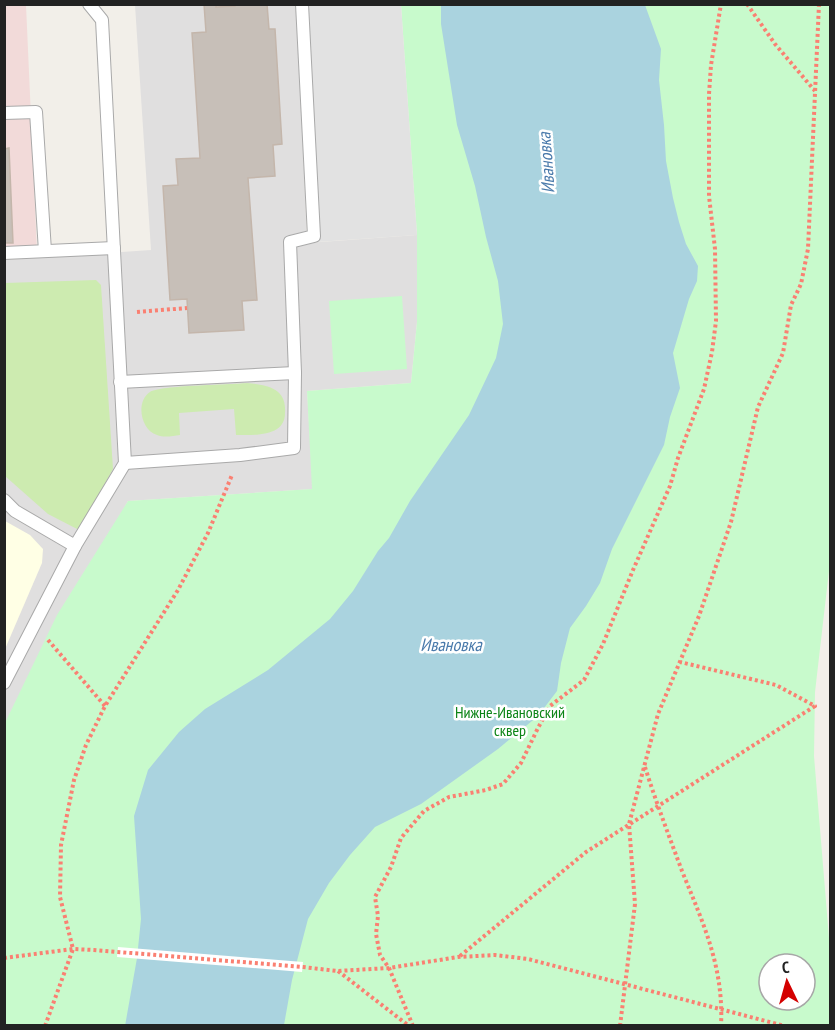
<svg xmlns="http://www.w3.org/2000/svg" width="835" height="1030" font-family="'PT Sans Narrow',sans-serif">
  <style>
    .residential { fill: #e0dfdf }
    .commercial { fill: #f2dad9 }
    .education { fill: #ffffe5 }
    .grass { fill: #cdebb0 }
    .park { fill: #c8facc; fill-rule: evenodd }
    .parking { fill: #e2e2e2 }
    .water { fill: #aad3df }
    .pier { fill: #fff }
    .building { fill: #c7bfb8; stroke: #c4b6ab; stroke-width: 1.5 }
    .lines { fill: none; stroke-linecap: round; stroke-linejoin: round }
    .lane-casing { stroke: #a9a9a9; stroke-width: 14 }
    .path { stroke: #fa8072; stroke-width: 4; stroke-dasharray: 3 3; stroke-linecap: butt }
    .lane { stroke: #fff; stroke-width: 12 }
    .labels { text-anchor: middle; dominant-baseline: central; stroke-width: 5; stroke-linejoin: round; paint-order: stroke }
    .park-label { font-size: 16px; fill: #0c8416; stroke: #fff }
    .water-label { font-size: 18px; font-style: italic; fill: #4a7aab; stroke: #fff }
  </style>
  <rect width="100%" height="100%" fill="#f2efe9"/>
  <path class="residential" d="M 135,5 L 295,5 L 298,26 L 307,243 L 417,235 L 417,322 L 411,383 L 307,391 L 313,489 L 128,501 L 5,724 L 5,260 L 151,250 Z"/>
  <path class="commercial" d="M 4,5 L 26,5 L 37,252 L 5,253 Z"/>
  <path class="education" d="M 5,521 L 30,535 L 43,549 L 42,563 L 5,649 Z"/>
  <g class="grass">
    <path d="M 96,280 L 101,285 L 113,469 L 79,530 L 48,514 L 5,476 L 5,283 Z"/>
    <path d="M 247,383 C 267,385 287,388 285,413 C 285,419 283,425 277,429 C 266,436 249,435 236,435 L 234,409 L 179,413 L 180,435 C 173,436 164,438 157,435 C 141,430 135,402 150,392 C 161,385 229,385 247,383 Z"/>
  </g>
  <g class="park">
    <path d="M 401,5 L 830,5 L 830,562 L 815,692 L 814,756 L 830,950 L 830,1025 L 5,1025 L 4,725 L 57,615 L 128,501 L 312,489 L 307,391 L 411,383 L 417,322 L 417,235 ZM 769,964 L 805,964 L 805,1000 L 769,1000 Z"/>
    <path d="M 402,296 L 407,369 L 334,374 L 329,301 Z"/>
  </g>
  <path class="parking" d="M 302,5 L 401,5 L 417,235 L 317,242 L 314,236 Z"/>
  <path class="water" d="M 441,5 L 645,5 L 661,49 L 659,80 L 664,125 L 666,161 L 673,198 L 679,222 L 686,244 L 698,266 L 697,281 L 689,299 L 673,353 L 680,388 L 670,417 L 664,445 L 612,549 L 600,583 L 586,606 L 570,628 L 561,663 L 557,691 L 538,716 L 498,749 L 421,804 L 375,827 L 350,855 L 329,883 L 308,919 L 292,980 L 284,1025 L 125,1026 L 137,958 L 141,919 L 134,816 L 148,770 L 179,732 L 205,709 L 268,670 L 330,619 L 353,591 L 378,551 L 389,538 L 410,501 L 469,415 L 496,358 L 503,324 L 498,281 L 486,237 L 475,186 L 457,125 L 441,24 Z"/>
  <path class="pier" d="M 118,947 L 303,962 L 302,972 L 117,957 Z"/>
  <g class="building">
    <path d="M 204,4 L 216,4 L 216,7 L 235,6 L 235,4 L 267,4 L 269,29 L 275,29 L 282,144 L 273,145 L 275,176 L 248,178 L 257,300 L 242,301 L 244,330 L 189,333 L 187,299 L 170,300 L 163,186 L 178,185 L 176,159 L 200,158 L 192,33 L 206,32 Z"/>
    <path d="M 9,148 L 13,243 L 4,243 L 4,149 Z"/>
  </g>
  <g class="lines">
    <defs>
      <g id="lane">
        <path d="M 4,113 L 36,112 L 45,251"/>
        <path d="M 4,253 L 114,248"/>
        <path d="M 120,382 L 295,373"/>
        <path d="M 125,463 L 240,455 L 294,448 L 295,373 L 290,242 L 314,236 L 302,4"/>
        <path d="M 4,500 L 15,511 L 75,546"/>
        <path d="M 4,683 L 75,546 L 125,463 L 102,20 L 89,4"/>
      </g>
    </defs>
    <use href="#lane" class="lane-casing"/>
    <g class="path">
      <path d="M 747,4 L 775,44 L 815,91"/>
      <path d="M 137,312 L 187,308"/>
      <path d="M 48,640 L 105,706"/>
      <path d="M 645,767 C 656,802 669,836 682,871 C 703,923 724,967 721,1026"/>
      <path d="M 460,956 L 586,852 L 815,706 L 776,685 L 680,662"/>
      <path d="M 4,958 L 73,949 L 94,950 L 303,967 L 337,971 L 389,968 L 458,957 L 495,955 L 528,959 L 785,1026"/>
      <path d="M 338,971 L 409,1026"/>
      <path d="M 45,1026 L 73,949 L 60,897 L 61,845 L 74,780 L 86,745 L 105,706 L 178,590 L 208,533 L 232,475"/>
      <path d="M 413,1026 L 389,968 L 380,955 L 376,934 L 378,916 L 375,897 L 391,867 L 401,838 L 424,811 L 449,797 L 486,790 L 503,784 L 521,763 L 538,728 L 550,706 L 584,680 L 603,644 L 633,570 L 670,486 L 678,458 L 704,389 L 712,352 L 716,321 L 715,249 L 709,196 L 709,94 L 711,65 L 721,4"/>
      <path d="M 620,1026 L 635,904 L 629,824 L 658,714 L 699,616 L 731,522 L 758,407 L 783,353 L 791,305 L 801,284 L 808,249 L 819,4"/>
    </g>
    <use href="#lane" class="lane"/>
  </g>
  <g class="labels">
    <g class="park-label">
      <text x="510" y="712">Нижне-Ивановский<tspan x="510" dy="18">сквер</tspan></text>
    </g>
    <g class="water-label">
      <text transform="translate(546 163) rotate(-94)">Ивановка</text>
      <text x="451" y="644">Ивановка</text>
    </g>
  </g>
  <rect width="835" height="1030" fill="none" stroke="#222222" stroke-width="12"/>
  <g transform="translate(787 982) rotate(355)"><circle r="28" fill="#ffffff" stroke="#a7a7a7" stroke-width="1.5"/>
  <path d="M0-4.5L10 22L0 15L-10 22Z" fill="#d40000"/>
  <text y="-9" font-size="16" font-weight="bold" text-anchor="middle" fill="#222222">С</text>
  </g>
</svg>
